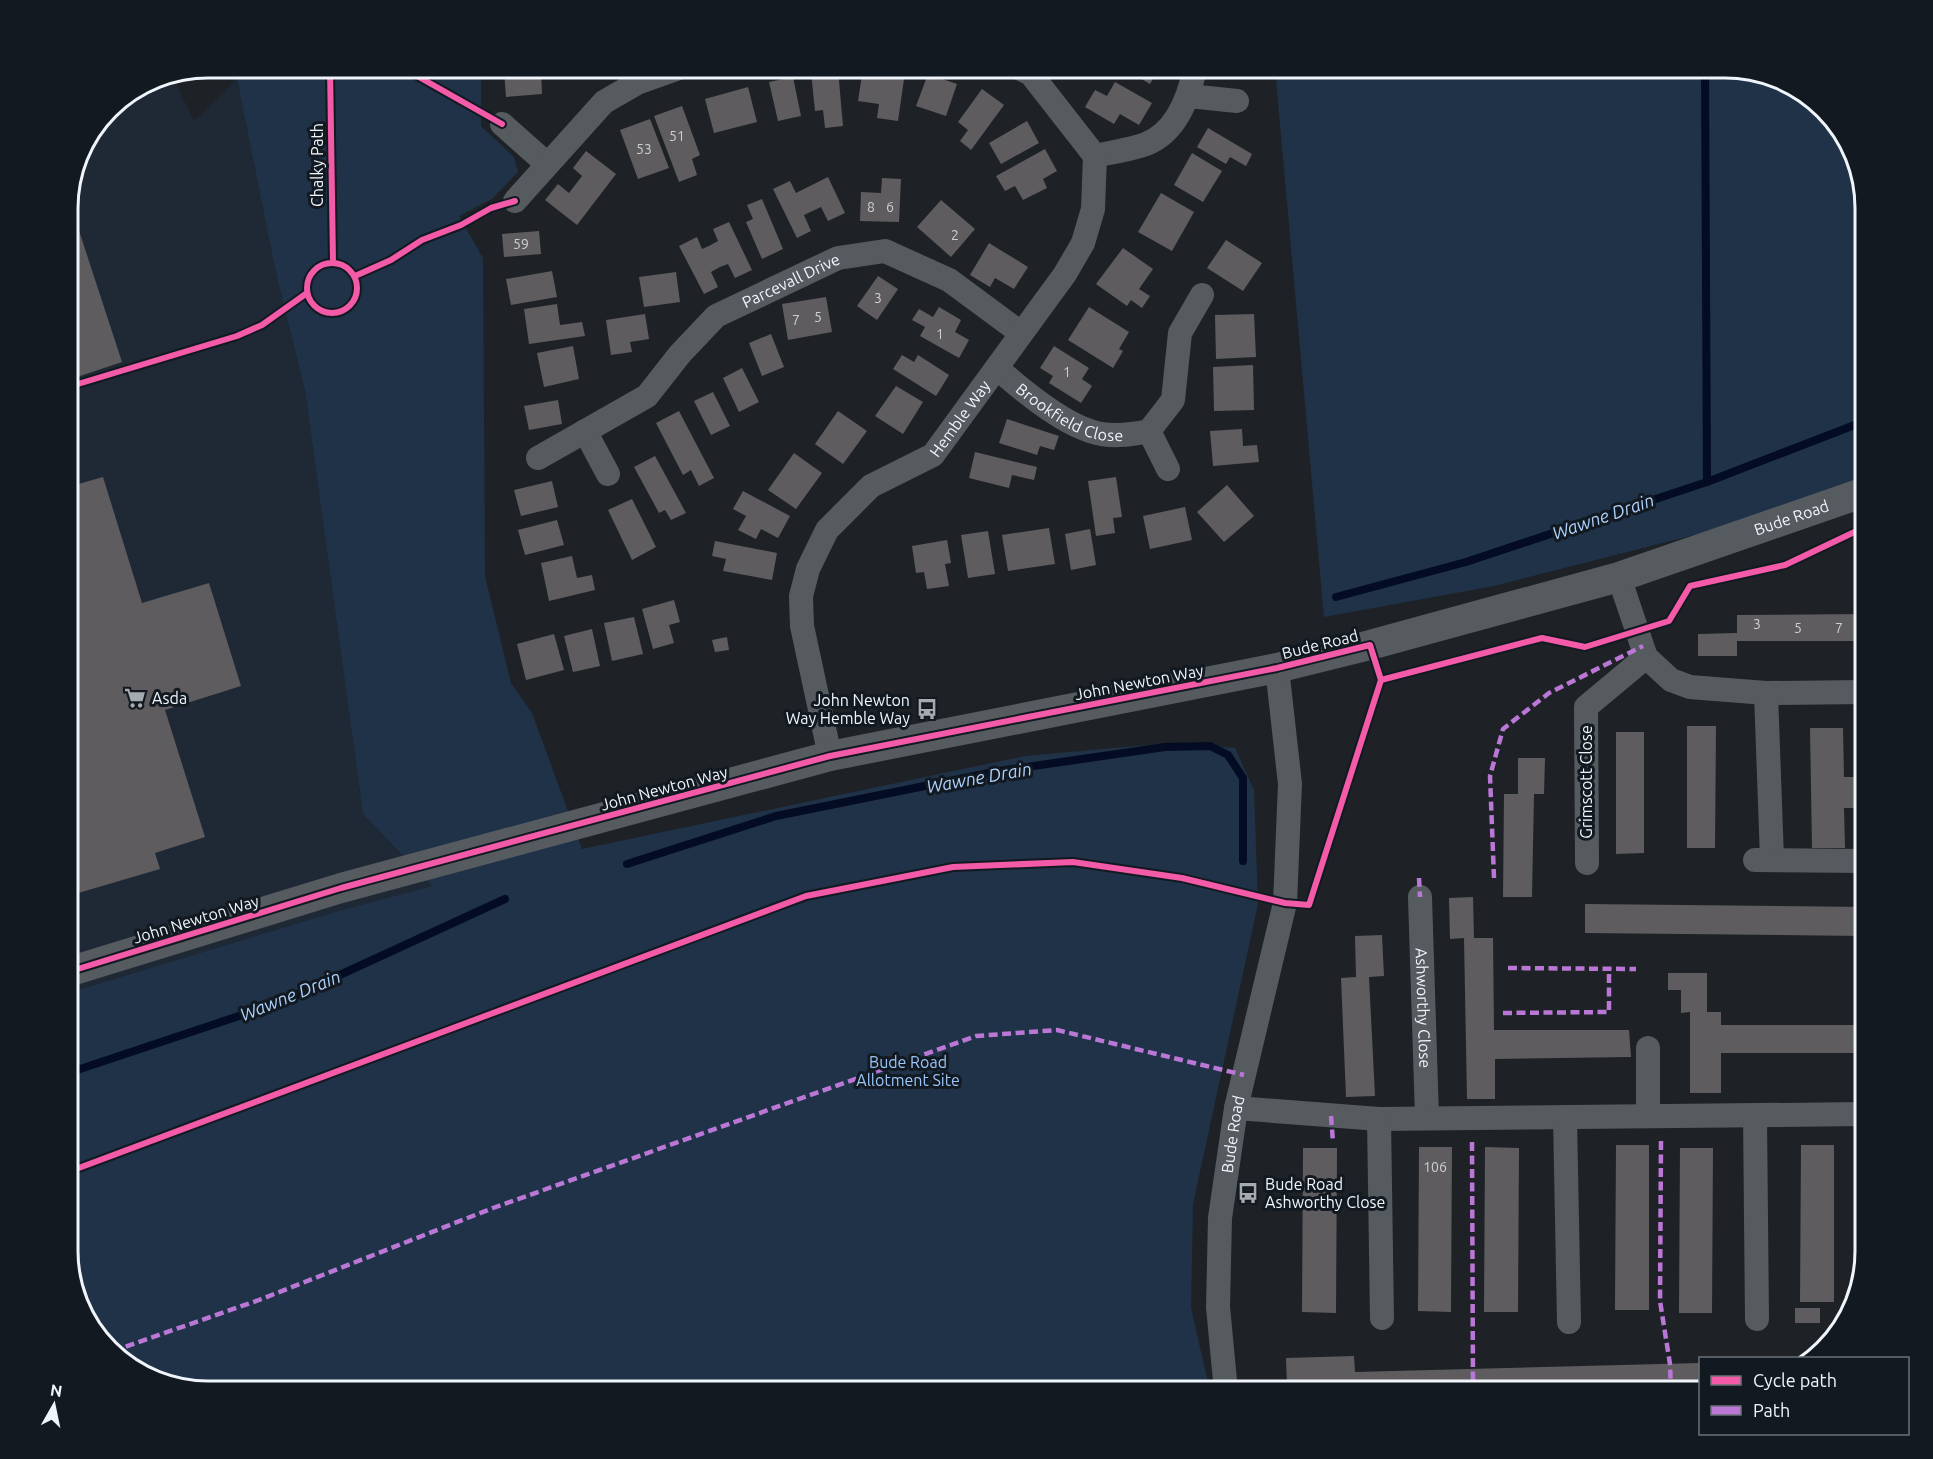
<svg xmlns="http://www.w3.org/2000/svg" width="1933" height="1459" font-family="Ubuntu,sans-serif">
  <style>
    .built { fill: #1f2935 }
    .green { fill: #1f3248 }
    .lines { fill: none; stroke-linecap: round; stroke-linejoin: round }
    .stream { stroke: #030c22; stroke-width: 8 }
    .building { fill: #5e5c5e }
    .minor { stroke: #565b60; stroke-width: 24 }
    .tertiary { stroke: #565b60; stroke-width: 30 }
    .quiet { stroke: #ba77d6; stroke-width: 4.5; stroke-dasharray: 9 4.5; stroke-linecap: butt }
    .cycleway-casing { stroke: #121921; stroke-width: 10 }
    .cycleway { stroke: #f35aa7; stroke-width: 6 }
    .labels { text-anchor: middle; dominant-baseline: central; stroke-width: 6; stroke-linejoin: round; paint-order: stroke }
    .number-label { font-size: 14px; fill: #cccfd4 }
    .street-label { font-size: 16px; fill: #f0f5fb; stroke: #121921 }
    .poi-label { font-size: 16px; fill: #f0f5fb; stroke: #121921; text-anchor: start }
    .park-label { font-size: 16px; fill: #99c5f9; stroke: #121921 }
    .water-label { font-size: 18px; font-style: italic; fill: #aed1fc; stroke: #121921 }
    .rim { fill: none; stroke: #f0f5fb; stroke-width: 3 }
  </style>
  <rect width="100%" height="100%" fill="#1e2226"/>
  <path class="built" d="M 172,75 L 194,121 L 237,79 L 276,273 L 305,390 L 363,814 L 432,886 L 335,912 L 68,993 L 68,199 L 82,146 L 115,103 L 155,78 Z"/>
  <g class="green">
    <path d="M 253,68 L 481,68 L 481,126 L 514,157 L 518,172 L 492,199 L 459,216 L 483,258 L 485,576 L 511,683 L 532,713 L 582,849 L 1025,756 L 1170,743 L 1235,748 L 1254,790 L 1258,904 L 1193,1204 L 1191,1308 L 1210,1391 L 208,1391 L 122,1362 L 82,1313 L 68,1260 L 68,993 L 335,912 L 432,886 L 363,814 L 305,390 L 276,273 L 237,79 Z"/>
    <path d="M 1275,68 L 1725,68 L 1811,97 L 1851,146 L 1865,208 L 1865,479 L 1733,525 L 1494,586 L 1324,617 Z"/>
  </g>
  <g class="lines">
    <g class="stream">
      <path d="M 1705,68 L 1707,482"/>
      <path d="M 1336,597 L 1466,562 L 1707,482 L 1865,421"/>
      <path d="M 627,864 L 776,816 L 999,771 L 1165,747 L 1210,746 L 1228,755 L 1243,778 L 1243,861"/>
      <path d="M 68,1073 L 281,1002 L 505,899"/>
    </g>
  </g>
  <g class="building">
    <path d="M 863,68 L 905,72 L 898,121 L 877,118 L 879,104 L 858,101 Z"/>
    <path d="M 1123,68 L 1159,68 L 1150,84 Z"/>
    <path d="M 541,69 L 542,94 L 506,97 L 504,70 Z"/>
    <path d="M 838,69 L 843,126 L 825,128 L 823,110 L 815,111 L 811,72 Z"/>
    <path d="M 928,74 L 957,84 L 946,116 L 916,106 Z"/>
    <path d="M 793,77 L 801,116 L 778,121 L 769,82 Z"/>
    <path d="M 1115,82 L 1152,103 L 1139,125 L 1120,114 L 1114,124 L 1085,107 L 1095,90 L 1107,96 Z"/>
    <path d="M 748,87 L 757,122 L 714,133 L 705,99 Z"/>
    <path d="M 982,89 L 1004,105 L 971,150 L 960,141 L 968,130 L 958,122 Z"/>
    <path d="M 682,106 L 700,155 L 692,159 L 697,175 L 679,182 L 654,116 Z"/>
    <path d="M 650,119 L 669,168 L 638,179 L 620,130 Z"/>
    <path d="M 1027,121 L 1039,143 L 1001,164 L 989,143 Z"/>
    <path d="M 1208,128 L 1252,154 L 1246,166 L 1230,157 L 1226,164 L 1197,147 Z"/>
    <path d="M 1045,149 L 1057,171 L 1043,179 L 1047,188 L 1023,200 L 1015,186 L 1005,191 L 996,176 Z"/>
    <path d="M 586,151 L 616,174 L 577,225 L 545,200 L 558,184 L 569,193 L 582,176 L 573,168 Z"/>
    <path d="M 1192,153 L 1222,171 L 1203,202 L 1174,185 Z"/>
    <path d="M 828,177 L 845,213 L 828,221 L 821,207 L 804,215 L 811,231 L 797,238 L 773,189 L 790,181 L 796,193 Z"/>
    <path d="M 882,178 L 901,179 L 899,222 L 860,221 L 861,192 L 881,193 Z"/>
    <path d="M 1161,193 L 1194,212 L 1172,251 L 1138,232 Z"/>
    <path d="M 68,197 L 122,362 L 68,380 Z"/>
    <path d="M 762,199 L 783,249 L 762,259 L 746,222 L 753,219 L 747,205 Z"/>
    <path d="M 941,200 L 975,229 L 951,257 L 917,227 Z"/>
    <path d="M 729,222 L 752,270 L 735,278 L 728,264 L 720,267 L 711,272 L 718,287 L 704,294 L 679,246 L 697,237 L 702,249 L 709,246 L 718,241 L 713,229 Z"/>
    <path d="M 539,231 L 541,254 L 504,257 L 502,234 Z"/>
    <path d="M 1226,240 L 1262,263 L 1243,291 L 1207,268 Z"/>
    <path d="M 989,243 L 1028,267 L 1014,289 L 995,278 L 990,287 L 970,275 Z"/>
    <path d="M 1123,248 L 1153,269 L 1139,289 L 1150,296 L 1142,308 L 1131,300 L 1127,306 L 1096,284 Z"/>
    <path d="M 552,271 L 557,297 L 511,305 L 506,279 Z"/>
    <path d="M 676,272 L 680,302 L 644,307 L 639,277 Z"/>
    <path d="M 878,276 L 898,289 L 877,320 L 857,306 Z"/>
    <path d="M 826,297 L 832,332 L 788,340 L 782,304 Z"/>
    <path d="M 557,304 L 560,325 L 582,322 L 585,336 L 529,344 L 524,309 Z"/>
    <path d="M 939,307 L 961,320 L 955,332 L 969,340 L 959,358 L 920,336 L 925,327 L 912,320 L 919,309 L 933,317 Z"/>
    <path d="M 1089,307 L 1129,332 L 1119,349 L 1123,351 L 1113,368 L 1068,340 Z"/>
    <path d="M 645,314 L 649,339 L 630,342 L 632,352 L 611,355 L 606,320 Z"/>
    <path d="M 1254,314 L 1256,357 L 1216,359 L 1215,315 Z"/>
    <path d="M 771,334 L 784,367 L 762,376 L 749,343 Z"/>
    <path d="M 573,346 L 579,379 L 544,387 L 537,353 Z"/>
    <path d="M 1054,346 L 1089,368 L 1082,379 L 1092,386 L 1081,403 L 1049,383 L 1053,376 L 1040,368 Z"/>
    <path d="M 902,355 L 914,362 L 918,355 L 949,375 L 936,396 L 893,369 Z"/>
    <path d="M 1253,365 L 1254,410 L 1214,411 L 1213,367 Z"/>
    <path d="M 742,368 L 759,402 L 739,412 L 723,378 Z"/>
    <path d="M 896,386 L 923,402 L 903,434 L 875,416 Z"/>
    <path d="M 713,392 L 730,426 L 711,435 L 694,401 Z"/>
    <path d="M 558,400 L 562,424 L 529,430 L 524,406 Z"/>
    <path d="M 679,411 L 714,478 L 699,486 L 691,470 L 683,475 L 656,423 Z"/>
    <path d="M 838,411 L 867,431 L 843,464 L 815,444 Z"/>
    <path d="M 1007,419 L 1059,436 L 1054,450 L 1040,446 L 1037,455 L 999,443 Z"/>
    <path d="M 1242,429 L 1243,446 L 1257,445 L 1259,462 L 1213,466 L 1210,431 Z"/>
    <path d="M 975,452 L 1037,467 L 1034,480 L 1012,475 L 1009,488 L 969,478 Z"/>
    <path d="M 794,453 L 822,473 L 796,509 L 768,490 Z"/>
    <path d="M 655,456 L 686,513 L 671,520 L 665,510 L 659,513 L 634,467 Z"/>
    <path d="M 103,477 L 142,603 L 209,583 L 241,686 L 165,710 L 205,837 L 155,853 L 160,869 L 68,896 L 68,487 Z"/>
    <path d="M 1116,477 L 1122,517 L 1113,518 L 1115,533 L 1096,536 L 1088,481 Z"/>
    <path d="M 552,481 L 558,507 L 521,516 L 514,490 Z"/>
    <path d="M 1227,485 L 1254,516 L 1224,542 L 1197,512 Z"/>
    <path d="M 743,491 L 790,516 L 778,538 L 761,529 L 756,539 L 738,530 L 746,516 L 733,509 Z"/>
    <path d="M 632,499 L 656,547 L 632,560 L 608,510 Z"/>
    <path d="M 1185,507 L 1192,540 L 1150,549 L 1143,516 Z"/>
    <path d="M 557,520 L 564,545 L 525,555 L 518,530 Z"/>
    <path d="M 1049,528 L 1055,564 L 1008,571 L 1002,535 Z"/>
    <path d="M 1090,529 L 1096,565 L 1071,570 L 1065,534 Z"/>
    <path d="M 988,531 L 995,574 L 968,578 L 961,535 Z"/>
    <path d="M 947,540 L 951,563 L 945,564 L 949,586 L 927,589 L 924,572 L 916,573 L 912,546 Z"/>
    <path d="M 715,541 L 777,553 L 772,580 L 723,571 L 726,559 L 712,556 Z"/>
    <path d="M 572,556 L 577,578 L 592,575 L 595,590 L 549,601 L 541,563 Z"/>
    <path d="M 674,600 L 680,622 L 669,625 L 674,643 L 653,649 L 642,609 Z"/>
    <path d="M 1865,614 L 1865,641 L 1737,641 L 1737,656 L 1698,656 L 1698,634 L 1737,633 L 1737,615 Z"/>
    <path d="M 634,617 L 643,654 L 612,661 L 604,623 Z"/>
    <path d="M 592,629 L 600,666 L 573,672 L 564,636 Z"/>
    <path d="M 554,634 L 564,670 L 526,680 L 517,644 Z"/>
    <path d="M 727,637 L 729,650 L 715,652 L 712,640 Z"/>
    <path d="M 1687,726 L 1716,726 L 1715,848 L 1687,848 Z"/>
    <path d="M 1810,728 L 1843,728 L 1844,777 L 1865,777 L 1865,808 L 1844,808 L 1845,848 L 1812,848 Z"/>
    <path d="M 1616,732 L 1644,732 L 1644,853 L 1616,854 Z"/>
    <path d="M 1518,758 L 1545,758 L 1544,794 L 1534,794 L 1532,897 L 1503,897 L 1504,794 L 1518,794 Z"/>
    <path d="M 1473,897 L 1474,938 L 1493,938 L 1494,1030 L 1629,1030 L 1631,1057 L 1495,1059 L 1495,1099 L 1467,1099 L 1464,938 L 1450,939 L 1449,898 Z"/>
    <path d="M 1585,904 L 1865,907 L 1865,936 L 1585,933 Z"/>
    <path d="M 1382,935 L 1384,976 L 1369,977 L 1375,1096 L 1346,1097 L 1341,978 L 1356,977 L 1355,936 Z"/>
    <path d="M 1668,973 L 1707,973 L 1707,1012 L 1721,1012 L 1721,1025 L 1855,1025 L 1855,1053 L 1721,1053 L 1721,1093 L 1690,1093 L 1690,1012 L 1681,1013 L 1681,990 L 1668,990 Z"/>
    <path d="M 1616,1145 L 1649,1145 L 1649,1310 L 1615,1310 Z"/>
    <path d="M 1801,1145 L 1834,1145 L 1834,1302 L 1800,1302 Z"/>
    <path d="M 1419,1147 L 1452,1147 L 1451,1312 L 1418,1311 Z"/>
    <path d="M 1485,1147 L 1519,1148 L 1518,1312 L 1484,1312 Z"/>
    <path d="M 1303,1148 L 1337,1148 L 1336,1313 L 1302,1312 Z"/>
    <path d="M 1680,1148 L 1713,1148 L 1712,1313 L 1679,1313 Z"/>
    <rect x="1795" y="1308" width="25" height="15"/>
    <path d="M 1354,1356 L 1355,1372 L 1700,1363 L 1700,1391 L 1355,1391 L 1355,1384 L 1287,1386 L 1286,1358 Z"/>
  </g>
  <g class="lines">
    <g class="minor">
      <path d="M 1189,96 L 1237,101"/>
      <path d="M 502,124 L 547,164"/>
      <path d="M 1095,156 C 1111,152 1130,150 1146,144 C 1177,132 1189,97 1195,68"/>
      <path d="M 515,201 L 604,102 L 637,83 L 679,68"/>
      <path id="s1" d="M 998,369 C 1022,390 1059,421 1090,431 C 1109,438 1130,435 1149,431 L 1173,400 L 1180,333 L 1202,295"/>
      <path d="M 585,431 L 608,474"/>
      <path d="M 1149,431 L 1168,469"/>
      <path id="s2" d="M 538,458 L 647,396 L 680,354 L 716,316 L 838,258 L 885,251 L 949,280 L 1021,333"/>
      <path d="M 1619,577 L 1646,657 L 1671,680 L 1690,687 L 1766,693 L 1865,692"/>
      <path d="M 1766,693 L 1772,859"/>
      <path id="s3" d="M 830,756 L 802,626 L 801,596 L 808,569 L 827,530 L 871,486 L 933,455 L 1065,274 L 1083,243 L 1093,209 L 1095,156 L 1031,74 L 1019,68"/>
      <path d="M 1755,860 L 1865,861"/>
      <path d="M 1587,863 L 1586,707 L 1646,657"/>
      <path id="s4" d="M 1420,897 L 1427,1118"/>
      <path d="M 1236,1108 L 1379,1119 L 1865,1114"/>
      <path d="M 1755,1115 L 1757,1319"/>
      <path d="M 1648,1116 L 1648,1048"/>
      <path d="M 1565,1117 L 1569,1322"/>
      <path d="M 1379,1119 L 1382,1318"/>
      <path id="s5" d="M 1226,1391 L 1218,1307 L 1220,1218 L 1236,1108 L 1285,903 L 1290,784 L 1277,668"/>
    </g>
    <path class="tertiary" id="s6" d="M 68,972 L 341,888 L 830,756 L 1277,668 L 1370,645 L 1619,577 L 1865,492"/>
    <g class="quiet">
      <path d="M 1419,878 L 1420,897"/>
      <path d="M 1494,878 L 1490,776 L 1503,729 L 1549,693 L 1643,646"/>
      <path d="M 1508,968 L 1636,969"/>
      <path d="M 1503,1013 L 1609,1012 L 1609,968"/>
      <path d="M 1331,1116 L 1333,1142"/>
      <path d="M 1661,1141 L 1660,1301 L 1670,1364 L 1671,1391"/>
      <path d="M 1472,1142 L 1473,1391"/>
      <path d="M 113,1351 L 259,1300 L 493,1208 L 976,1036 L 1057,1030 L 1244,1075"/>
      <path d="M 1283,1391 L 1286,1391"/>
    </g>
    <defs>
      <g id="cycleway">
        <path d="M 330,68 L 333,262"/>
        <path d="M 403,68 L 502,124"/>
        <circle cx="332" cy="288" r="25"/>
        <path d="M 355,276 L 391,260 L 422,240 L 461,225 L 491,208 L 515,201"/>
        <path d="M 68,387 L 237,336 L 262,325 L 307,293"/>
        <path d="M 68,972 L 341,888 L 830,756 L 1277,668 L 1370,645 L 1381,680"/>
        <path d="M 68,1172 L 806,896 L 953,867 L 1073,862 L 1182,878 L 1285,903 L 1309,905 L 1381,680 L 1542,638 L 1585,647 L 1669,621 L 1690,586 L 1785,565 L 1865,527"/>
      </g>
    </defs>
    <use href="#cycleway" class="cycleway-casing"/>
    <use href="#cycleway" class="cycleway"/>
  </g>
  <defs>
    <symbol id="supermarket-bare" viewBox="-9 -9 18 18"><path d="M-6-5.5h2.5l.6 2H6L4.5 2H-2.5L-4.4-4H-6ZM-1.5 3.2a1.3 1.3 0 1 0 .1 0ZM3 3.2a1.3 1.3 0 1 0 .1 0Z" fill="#a6abb0" stroke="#121921" stroke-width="2.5" paint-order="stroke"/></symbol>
    <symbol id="bus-bare" viewBox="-9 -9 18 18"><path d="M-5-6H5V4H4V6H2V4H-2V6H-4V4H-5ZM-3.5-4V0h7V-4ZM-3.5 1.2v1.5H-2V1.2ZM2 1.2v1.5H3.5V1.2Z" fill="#a6abb0" stroke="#121921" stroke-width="2.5" paint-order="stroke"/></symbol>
  </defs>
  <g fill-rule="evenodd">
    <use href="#supermarket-bare" x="120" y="683" width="30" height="30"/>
    <use href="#bus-bare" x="912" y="694" width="30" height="30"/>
    <use href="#bus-bare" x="1233" y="1178" width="30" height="30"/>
  </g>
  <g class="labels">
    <g class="number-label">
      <text x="677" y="136">51</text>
      <text x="644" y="149">53</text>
      <text x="871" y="207">8</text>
      <text x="890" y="207">6</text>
      <text x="955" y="235">2</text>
      <text x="521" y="244">59</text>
      <text x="878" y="298">3</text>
      <text x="818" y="317">5</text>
      <text x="796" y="320">7</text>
      <text x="940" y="334">1</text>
      <text x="1067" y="372">1</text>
      <text x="1757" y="624">3</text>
      <text x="1798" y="628">5</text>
      <text x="1839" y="628">7</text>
      <text x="1435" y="1167">106</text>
    </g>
    <g class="street-label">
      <text transform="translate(317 165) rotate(-90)">Chalky Path</text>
      <text stroke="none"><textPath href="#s2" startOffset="314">Parcevall Drive</textPath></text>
      <text stroke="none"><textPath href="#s1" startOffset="86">Brookfield Close</textPath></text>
      <text stroke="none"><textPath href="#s3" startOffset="411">Hemble Way</textPath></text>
      <text stroke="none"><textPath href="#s6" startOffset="1784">Bude Road</textPath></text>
      <text transform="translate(1320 644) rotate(-14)">Bude Road</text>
      <text transform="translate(1139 682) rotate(-11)">John Newton Way</text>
      <text transform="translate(1586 782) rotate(-90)">Grimscott Close</text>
      <text transform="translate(664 788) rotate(-15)">John Newton Way</text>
      <text transform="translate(196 919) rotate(-17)">John Newton Way</text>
      <text stroke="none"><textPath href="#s4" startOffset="111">Ashworthy Close</textPath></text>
      <text stroke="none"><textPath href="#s5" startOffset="258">Bude Road</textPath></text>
    </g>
    <g class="poi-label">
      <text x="152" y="698">Asda</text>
      <text x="910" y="700" text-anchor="end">John Newton<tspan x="910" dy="18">Way Hemble Way</tspan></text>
      <text x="1265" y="1184">Bude Road<tspan x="1265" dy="18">Ashworthy Close</tspan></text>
    </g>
    <g class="park-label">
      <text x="908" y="1062">Bude Road<tspan x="908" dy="18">Allotment Site</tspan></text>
    </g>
    <g class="water-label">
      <text transform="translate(1603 516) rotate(-19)">Wawne Drain</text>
      <text transform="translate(979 777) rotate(-10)">Wawne Drain</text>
      <text transform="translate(290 995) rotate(-22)">Wawne Drain</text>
    </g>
  </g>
  <path d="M0 0H1933V1459H0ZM208 78H1725A130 130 0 0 1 1855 208V1251A130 130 0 0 1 1725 1381H208A130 130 0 0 1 78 1251V208A130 130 0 0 1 208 78Z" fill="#121921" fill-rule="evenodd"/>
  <path class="rim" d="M208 78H1725A130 130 0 0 1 1855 208V1251A130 130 0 0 1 1725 1381H208A130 130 0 0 1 78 1251V208A130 130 0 0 1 208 78Z"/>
  <rect x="1699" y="1357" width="210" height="78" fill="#121921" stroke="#6b7178" stroke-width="1.5"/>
  <rect x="1711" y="1376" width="30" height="9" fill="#f35aa7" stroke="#6b7178" stroke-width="1.5"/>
  <text x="1753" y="1387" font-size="18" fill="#f0f5fb">Cycle path</text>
  <rect x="1711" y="1406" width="30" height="9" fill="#ba77d6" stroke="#6b7178" stroke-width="1.5"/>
  <text x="1753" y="1417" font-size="18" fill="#f0f5fb">Path</text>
  <g transform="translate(54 1405) rotate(9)" stroke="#121921" stroke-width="4.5" paint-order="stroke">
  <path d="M0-4.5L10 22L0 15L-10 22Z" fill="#f0f5fb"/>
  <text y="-9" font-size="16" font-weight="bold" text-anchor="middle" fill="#f0f5fb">N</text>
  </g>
</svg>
